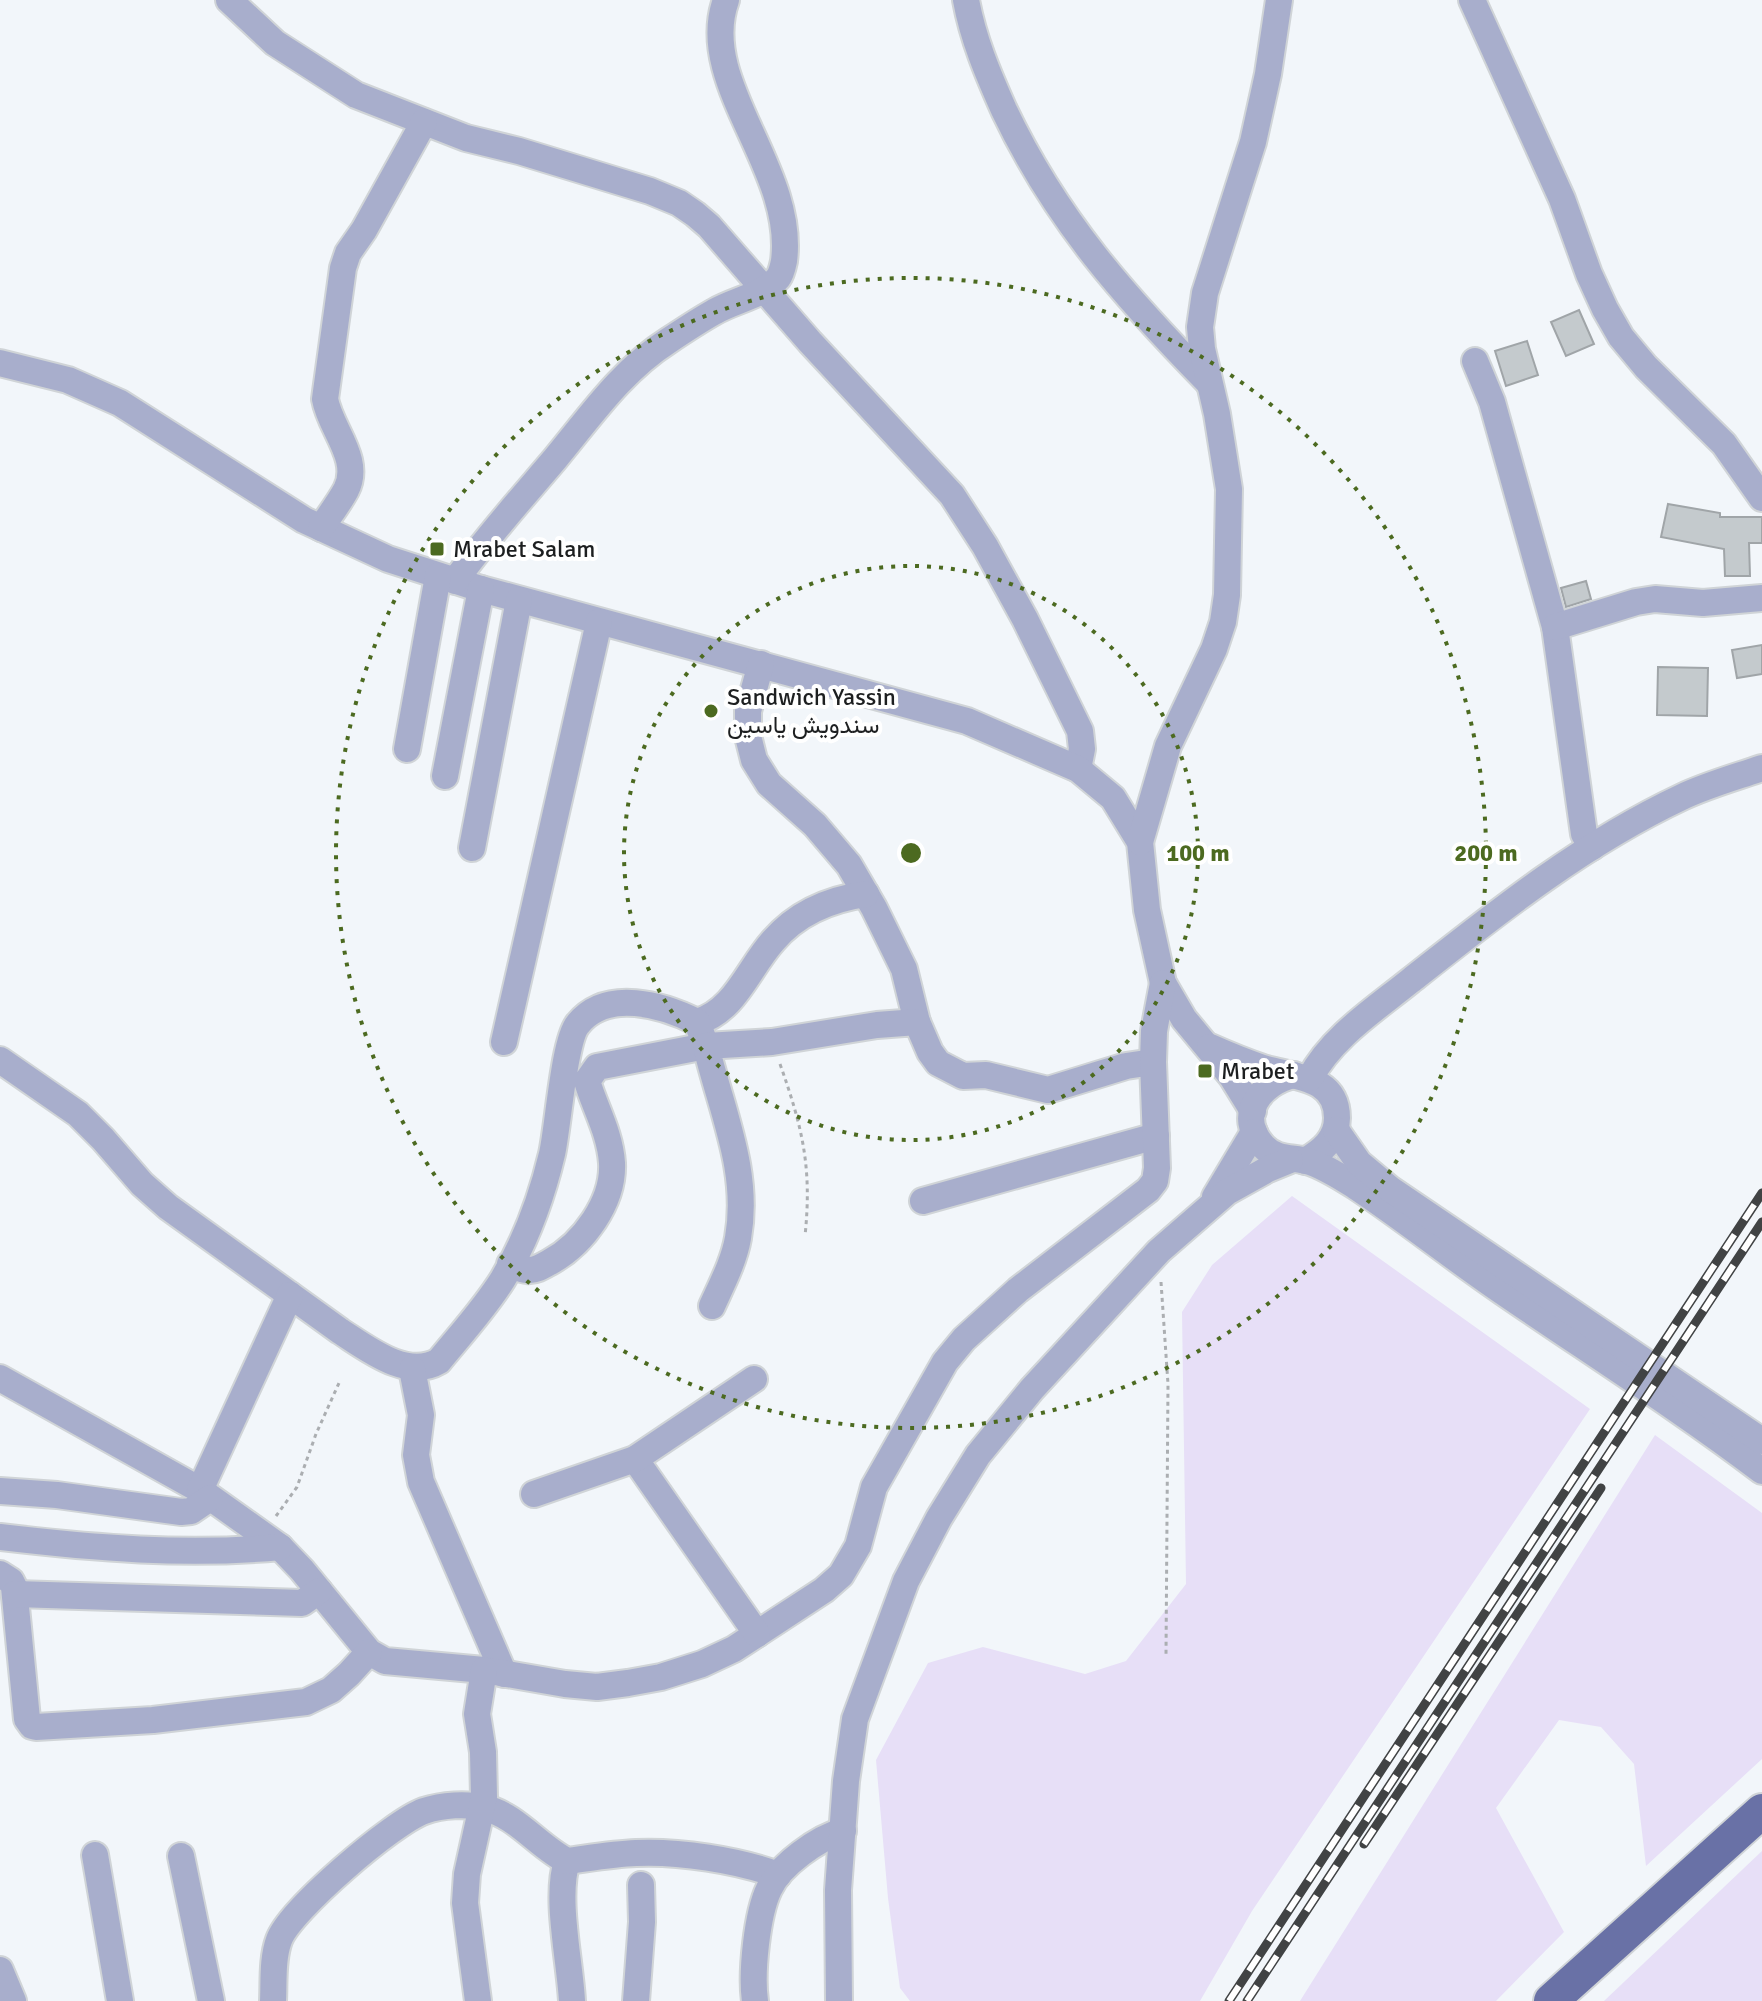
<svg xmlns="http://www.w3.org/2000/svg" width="1762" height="2001" font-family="Signika,Vazirmatn,sans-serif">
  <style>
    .green { fill: #e7dff7 }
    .building { fill: #c4cacd; stroke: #a0a5a8; stroke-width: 2 }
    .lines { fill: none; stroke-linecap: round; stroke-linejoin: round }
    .minor-casing { stroke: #d0d4d7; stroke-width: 30 }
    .major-casing { stroke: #d0d4d7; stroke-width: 38 }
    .path { stroke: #abaeb1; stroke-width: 3; stroke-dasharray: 4 4; stroke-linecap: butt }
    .minor { stroke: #a8aecc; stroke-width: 26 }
    .major { stroke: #6971a6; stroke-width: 34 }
    .rail-casing { stroke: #414344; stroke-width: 9 }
    .rail { stroke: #fff; stroke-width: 6; stroke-dasharray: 18; stroke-linecap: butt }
    .ring { fill: none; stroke: #4c6a20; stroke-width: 4; stroke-dasharray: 4 8 }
    .poi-dot { fill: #4c6a20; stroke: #fff; stroke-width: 3 }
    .labels { text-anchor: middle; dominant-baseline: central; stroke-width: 8; stroke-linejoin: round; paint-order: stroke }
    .poi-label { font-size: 24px; fill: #1d1f20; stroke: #fff; text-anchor: start }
    .centre { fill: #4c6a20; stroke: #fff; stroke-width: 4 }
    .ring-label { font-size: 24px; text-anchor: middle; font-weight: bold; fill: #4c6a20; stroke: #fff; stroke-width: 8; stroke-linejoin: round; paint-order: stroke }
  </style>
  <rect width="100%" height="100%" fill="#f2f6fa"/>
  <g class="green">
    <path d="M 1292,1196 L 1590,1409 L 1252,1911 L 1200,2001 L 910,2001 L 900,1988 L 888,1898 L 876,1760 L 928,1663 L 983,1647 L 1085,1674 L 1126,1661 L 1186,1584 L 1182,1312 L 1212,1265 Z"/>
    <path d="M 1655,1435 L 1762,1513 L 1762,1759 L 1646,1866 L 1634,1764 L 1601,1727 L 1559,1720 L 1496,1808 L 1564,1932 L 1496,2001 L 1300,2001 Z"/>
    <path d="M 1762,1851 L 1762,2001 L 1604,2001 Z"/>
  </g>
  <g class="building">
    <path d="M 1579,310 L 1594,344 L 1566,356 L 1551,322 Z"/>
    <path d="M 1527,341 L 1538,375 L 1506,386 L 1495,351 Z"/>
    <path d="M 1668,504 L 1720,513 L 1720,517 L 1762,517 L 1762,543 L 1749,543 L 1750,576 L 1725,576 L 1724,549 L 1661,537 Z"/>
    <path d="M 1586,581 L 1591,599 L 1566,607 L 1561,588 Z"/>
    <path d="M 1762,645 L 1762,674 L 1737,678 L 1732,650 Z"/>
    <path d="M 1658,667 L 1708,668 L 1707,716 L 1657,715 Z"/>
  </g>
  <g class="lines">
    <defs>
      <g id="minor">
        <path d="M 229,0 L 275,43 L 356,95 L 466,138 L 519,151 L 650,191 L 679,203 L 695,214 L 709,226 L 810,342 L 952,495 L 985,546 L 1025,619 L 1080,731 L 1082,749 L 1078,769"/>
        <path d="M 966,0 C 973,39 988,74 1004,110 C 1056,220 1125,297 1209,383"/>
        <path d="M 1472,0 L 1562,199 L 1589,274 L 1605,309 L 1621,337 L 1646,367 L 1724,444 L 1762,498"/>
        <path d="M 1475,361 L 1492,402 L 1555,627 L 1584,834 L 1592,847"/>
        <path d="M 0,363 L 68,380 L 120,403 L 304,520 L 388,559 L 481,589 L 967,721 L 1078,769 L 1113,798 L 1140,842 L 1147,910 L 1163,983 L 1184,1019 L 1232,1077 L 1253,1111"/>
        <path d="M 321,528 C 329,516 339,503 346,490 C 362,459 330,429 325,399 L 343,268 L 348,253 L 364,230 L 424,122"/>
        <path d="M 455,581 C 486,538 521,499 555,459 C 590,417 621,371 668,341 C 683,331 698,321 714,312 C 734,300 763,296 778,278 C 781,274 783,266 784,261 C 796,168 696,83 726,0"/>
        <path d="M 1555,627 L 1636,602 L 1655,599 L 1703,603 L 1762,598"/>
        <path d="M 761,664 L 748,711 L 748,736 L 754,760 L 769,784 L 815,825 L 849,865 L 874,908 L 904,969 L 917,1022"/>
        <path d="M 407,749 L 438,576"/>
        <path d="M 445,776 L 481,589"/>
        <path d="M 1140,842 L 1168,746 L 1214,649 L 1223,622 L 1227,595 L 1229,489 L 1217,414 L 1202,349 L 1200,327 L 1205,293 L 1253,142 L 1268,74 L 1279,0"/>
        <path d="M 472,848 L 519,600"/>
        <path d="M 697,1022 C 735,1011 748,969 773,941 C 797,913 831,899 866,894"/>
        <path d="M 504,1042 L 599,622"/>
        <path d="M 1210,1047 C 1228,1055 1245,1062 1263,1068 C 1293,1077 1337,1076 1337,1118 C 1337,1139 1322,1151 1305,1161"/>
        <path d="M 0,1060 L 78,1114 L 103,1139 L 142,1184 L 168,1207 L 340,1331 C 368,1349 407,1380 439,1361 C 461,1334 485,1308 503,1279 C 525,1242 542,1196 552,1154 C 558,1128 564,1040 578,1024 C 607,988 663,1005 697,1022 L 706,1046 L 597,1067 L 587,1081 C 595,1108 610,1133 612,1163 C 614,1202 583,1244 550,1262 C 543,1266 535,1271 527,1270 C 521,1270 515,1266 510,1264"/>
        <path d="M 1294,1075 C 1261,1082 1235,1115 1263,1146 C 1276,1160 1291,1157 1307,1161 C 1324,1166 1341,1177 1355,1186 C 1406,1220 1453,1258 1503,1292 C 1589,1351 1679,1408 1762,1471"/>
        <path d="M 1310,1078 C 1332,1037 1374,1010 1410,981 C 1496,913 1582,844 1682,797 C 1707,785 1736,777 1762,768"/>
        <path d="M 1336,1130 L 1359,1163 L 1390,1189 L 1762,1441"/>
        <path d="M 1215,1197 L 1254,1132"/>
        <path d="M 923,1201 L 1156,1136"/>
        <path d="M 712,1306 C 722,1284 734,1261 738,1238 C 750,1171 721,1110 706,1046 L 772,1042 L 877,1025 L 917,1022 L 930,1052 L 938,1063 L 963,1076 L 986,1075 L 1048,1090 L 1126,1066 L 1153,1062"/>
        <path d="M 412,1369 L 421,1415 L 416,1455 L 421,1482 L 504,1674"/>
        <path d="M 0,1378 L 200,1490 L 280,1547 L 302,1570 L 369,1652 L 385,1661 L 484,1670 L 565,1684 L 597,1687 L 628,1683 L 661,1677 L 702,1664 L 734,1649 L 824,1590 L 841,1575 L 858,1546 L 874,1487 L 945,1362 L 964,1339 L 1018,1290 L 1148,1190 L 1155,1181 L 1157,1168 L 1153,1062 L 1154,1031 L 1163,983"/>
        <path d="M 635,1459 L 757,1634"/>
        <path d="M 200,1490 L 290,1295"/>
        <path d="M 0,1491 L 57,1495 L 181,1512 L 191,1511 L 210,1498"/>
        <path d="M 534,1494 L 635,1459 L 754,1379"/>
        <path d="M 0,1537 C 93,1548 187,1556 280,1547"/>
        <path d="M 0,1574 L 11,1581 L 14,1587 L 27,1719 L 32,1726 L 36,1727 L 153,1720 L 306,1702 L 331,1690 L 349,1674 L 369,1652"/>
        <path d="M 15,1594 L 302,1603 L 319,1591"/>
        <path d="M 95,1855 L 120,2001"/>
        <path d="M 181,1856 L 211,2001"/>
        <path d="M 567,1861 C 555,1897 570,1962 572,2001"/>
        <path d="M 0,1970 L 13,2001"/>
        <path d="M 273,2001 C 274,1982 272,1959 279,1940 C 290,1910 393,1822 424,1811 C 442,1805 467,1803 485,1808 C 516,1815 539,1847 567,1861 C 590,1858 613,1854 636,1853 C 678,1851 738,1860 778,1875"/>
        <path d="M 478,2001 L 465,1903 L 467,1874 L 484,1797 L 483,1752 L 477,1714 L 484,1670"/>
        <path d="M 636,2001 L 642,1922 L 641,1885"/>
        <path d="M 755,2001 C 751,1973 757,1914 769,1889 C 780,1865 818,1838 843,1831"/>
        <path d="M 839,2001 L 838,1890 L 846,1781 L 855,1719 L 906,1581 L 939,1518 L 978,1455 L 1032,1389 L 1159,1251 L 1227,1192 L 1268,1169 L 1290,1160"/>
      </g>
      <path id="major" d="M 1551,2001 L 1762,1811"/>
    </defs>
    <use href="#minor" class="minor-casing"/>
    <use href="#major" class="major-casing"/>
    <g class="path">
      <path d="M 780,1064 C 803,1129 812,1168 805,1236"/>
      <path d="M 1161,1282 L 1168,1384 L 1166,1654"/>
      <path d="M 276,1516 L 297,1487 L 316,1434 L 339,1383"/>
    </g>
    <use href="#minor" class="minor"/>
    <use href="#major" class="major"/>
    <defs>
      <g id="rail">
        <path d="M 1364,1844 L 1601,1488"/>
        <path d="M 1229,2001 L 1762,1193"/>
        <path d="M 1247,2001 L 1762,1222"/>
      </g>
    </defs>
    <use href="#rail" class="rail-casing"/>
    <use href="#rail" class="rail"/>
  </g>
  <g class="ring">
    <circle cx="911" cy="853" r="287"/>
    <circle cx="911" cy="853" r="575"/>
  </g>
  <g class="poi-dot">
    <rect x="429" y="541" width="16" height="16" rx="4"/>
    <circle cx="711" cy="711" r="8"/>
    <rect x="1197" y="1063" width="16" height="16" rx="4"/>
  </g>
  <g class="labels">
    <g class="poi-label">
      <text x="453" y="549">Mrabet Salam</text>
      <text x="727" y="697">Sandwich Yassin<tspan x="727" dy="28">سندويش ياسين</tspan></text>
      <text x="1221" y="1071">Mrabet</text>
    </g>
  </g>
  <circle cx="911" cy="853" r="12" class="centre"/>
  <g class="ring-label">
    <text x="1198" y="861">100 m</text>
    <text x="1486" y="861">200 m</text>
  </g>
</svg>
